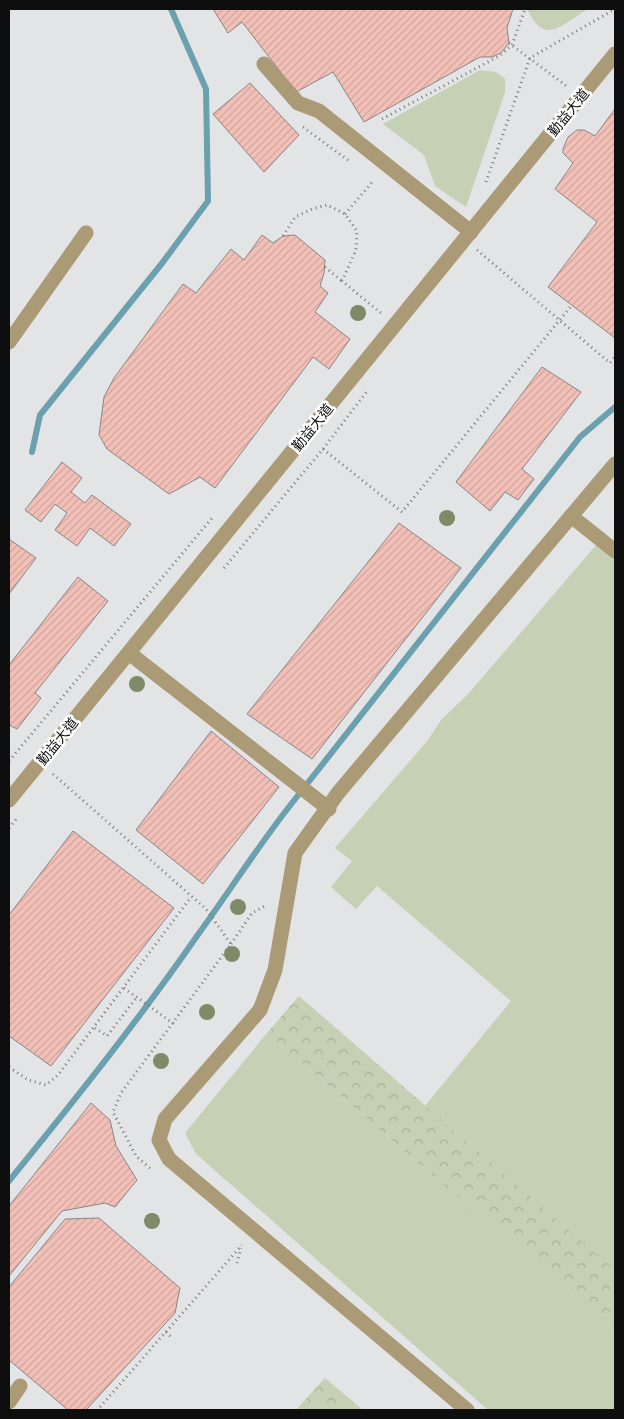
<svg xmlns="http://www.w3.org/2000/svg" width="624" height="1419" font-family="Barlow,'Noto Sans TC',sans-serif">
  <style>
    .green { fill: #c5d0b5 }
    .forest { fill: url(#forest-crowns) }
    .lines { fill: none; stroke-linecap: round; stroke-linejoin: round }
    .stream { stroke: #6ba0af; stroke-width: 6 }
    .building { fill: url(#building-hatch); stroke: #888686 }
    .path { stroke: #7b7b7d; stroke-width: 3; stroke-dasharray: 1 4; stroke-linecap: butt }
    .minor { stroke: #aa9a75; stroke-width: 15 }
    .tree { fill: #7f8b68 }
    .labels { text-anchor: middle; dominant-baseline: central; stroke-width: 5; stroke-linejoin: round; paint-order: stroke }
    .street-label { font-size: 14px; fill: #0e0e0f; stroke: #fff }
  </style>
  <defs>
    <pattern id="forest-crowns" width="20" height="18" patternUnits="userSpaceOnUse" patternTransform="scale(1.25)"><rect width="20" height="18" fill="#c5d0b5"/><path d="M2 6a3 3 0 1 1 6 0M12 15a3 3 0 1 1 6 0" fill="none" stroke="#a8b19a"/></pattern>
    <pattern id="building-hatch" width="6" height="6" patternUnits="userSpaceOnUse" patternTransform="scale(1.25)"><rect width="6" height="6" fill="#f3c0b8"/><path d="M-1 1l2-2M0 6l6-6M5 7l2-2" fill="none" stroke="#cfa49d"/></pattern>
  </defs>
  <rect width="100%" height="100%" fill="#e3e4e6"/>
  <g class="green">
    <path d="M 527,9 L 588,9 C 561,25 545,47 527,9 Z"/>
    <path d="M 480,70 L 496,72 L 505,79 L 505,92 L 466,207 L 435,186 L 424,155 L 383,124 Z"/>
    <path d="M 597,544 L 615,560 L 615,1270 L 425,1106 L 511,1001 L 377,886 L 356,909 L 331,887 L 352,861 L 335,848 L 428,740 L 441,720 L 468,694 Z"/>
    <path d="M 267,1033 L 615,1332 L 615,1410 L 488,1410 L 196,1154 L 185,1133 Z"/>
  </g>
  <g class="forest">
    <path d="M 299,996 L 615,1270 L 615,1332 L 267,1033 Z"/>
    <path d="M 325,1378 L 363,1410 L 296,1410 Z"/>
  </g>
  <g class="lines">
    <g class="stream">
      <path d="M 32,452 L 40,415 L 163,262 L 208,201 L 206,89 L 171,9"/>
      <path d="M 9,1181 C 74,1101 138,1021 197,936 C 229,892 258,846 292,803 L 580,437 L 615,407"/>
    </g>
  </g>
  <g class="building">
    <path d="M 213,9 L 513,9 L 507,28 L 509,43 L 501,53 L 492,57 L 480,57 L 364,122 L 333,72 L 296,92 L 242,22 L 228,33 Z"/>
    <path d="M 250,83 L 299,135 L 264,172 L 213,114 Z"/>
    <path d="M 615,109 L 615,338 L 548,287 L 597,222 L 555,189 L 573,163 L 563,153 L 563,149 L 568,137 L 577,130 L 584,130 L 595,136 Z"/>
    <path d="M 262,235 L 273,243 L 283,236 L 295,235 L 325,260 L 324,273 L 320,286 L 328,293 L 315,312 L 350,339 L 329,369 L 313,357 L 215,488 L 200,477 L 169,494 L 107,449 L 99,435 L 104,397 L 114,378 L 183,284 L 196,293 L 231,249 L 244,260 Z"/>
    <path d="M 542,367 L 581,392 L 522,469 L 534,479 L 518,500 L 505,492 L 490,511 L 456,482 Z"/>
    <path d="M 62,462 L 82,478 L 71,492 L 85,503 L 92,495 L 131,524 L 114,546 L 90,528 L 77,546 L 55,530 L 67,513 L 55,504 L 41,522 L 25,510 Z"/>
    <path d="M 399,523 L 461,568 L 312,759 L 247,714 Z"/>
    <path d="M 9,539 L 36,558 L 9,594 Z"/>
    <path d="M 78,577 L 108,601 L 35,693 L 41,698 L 17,729 L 9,725 L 9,665 Z"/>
    <path d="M 211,731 L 279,787 L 203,884 L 136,830 Z"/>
    <path d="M 73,831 L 174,908 L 51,1066 L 9,1036 L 9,915 Z"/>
    <path d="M 91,1103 L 110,1120 L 116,1146 L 137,1180 L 115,1207 L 105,1203 L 62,1211 L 9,1276 L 9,1206 Z"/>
    <path d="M 99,1218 L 180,1288 L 175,1313 L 86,1410 L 68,1410 L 9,1360 L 9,1287 L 65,1219 Z"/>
  </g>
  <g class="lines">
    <g class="path">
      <path d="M 509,43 L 568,87"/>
      <path d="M 382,119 L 499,56 L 512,45 L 525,9"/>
      <path d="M 303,127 L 349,161"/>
      <path d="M 486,182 L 530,58 L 615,9"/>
      <path d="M 345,214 L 374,180"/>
      <path d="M 283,236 L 295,217 L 312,209 L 327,205 L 345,214 L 357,231 L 356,250 L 342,281 L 381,313"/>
      <path d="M 477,250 L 610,363 L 615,357"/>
      <path d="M 325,267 L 342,281"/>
      <path d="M 323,449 L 402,512 L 572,305"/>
      <path d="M 224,568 L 323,449 L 368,390"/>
      <path d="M 9,761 L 212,518"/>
      <path d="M 53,774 L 206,909 L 231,944 L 121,1093 L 113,1112 L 136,1156 L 152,1170"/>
      <path d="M 9,828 L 18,817"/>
      <path d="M 231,944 L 252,913 L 267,905"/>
      <path d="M 124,988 L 174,1024"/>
      <path d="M 95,1028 L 107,1036 L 137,997"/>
      <path d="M 9,1067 L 28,1080 L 46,1085 L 58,1075 L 191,897"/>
      <path d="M 237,1263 L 241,1248"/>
      <path d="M 166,1332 L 171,1337"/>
      <path d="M 100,1407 L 242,1245"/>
    </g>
    <g class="minor">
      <path d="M 264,64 L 298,103 L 319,111 L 471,232"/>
      <path d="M 9,342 L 86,233"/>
      <path d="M 571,516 L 615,551"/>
      <path d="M 129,653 L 329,809"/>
      <path d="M 9,800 L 615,54"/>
      <path d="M 9,1402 L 20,1386"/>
      <path d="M 467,1410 L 169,1159 L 159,1140 L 165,1119 L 260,1010 L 275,970 L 295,853 L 338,793 L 615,464"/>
    </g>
  </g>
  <g class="tree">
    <circle cx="358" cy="313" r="8"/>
    <circle cx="447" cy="518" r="8"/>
    <circle cx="137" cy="684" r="8"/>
    <circle cx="238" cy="907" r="8"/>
    <circle cx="232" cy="954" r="8"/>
    <circle cx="207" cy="1012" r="8"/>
    <circle cx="161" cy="1061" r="8"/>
    <circle cx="152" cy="1221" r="8"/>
  </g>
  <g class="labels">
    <g class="street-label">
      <text transform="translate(568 112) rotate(-51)">勤益大道</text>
      <text transform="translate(312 427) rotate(-51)">勤益大道</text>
      <text transform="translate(57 741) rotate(-51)">勤益大道</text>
    </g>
  </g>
  <rect width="624" height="1419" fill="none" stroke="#0e0e0f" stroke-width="20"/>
</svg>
